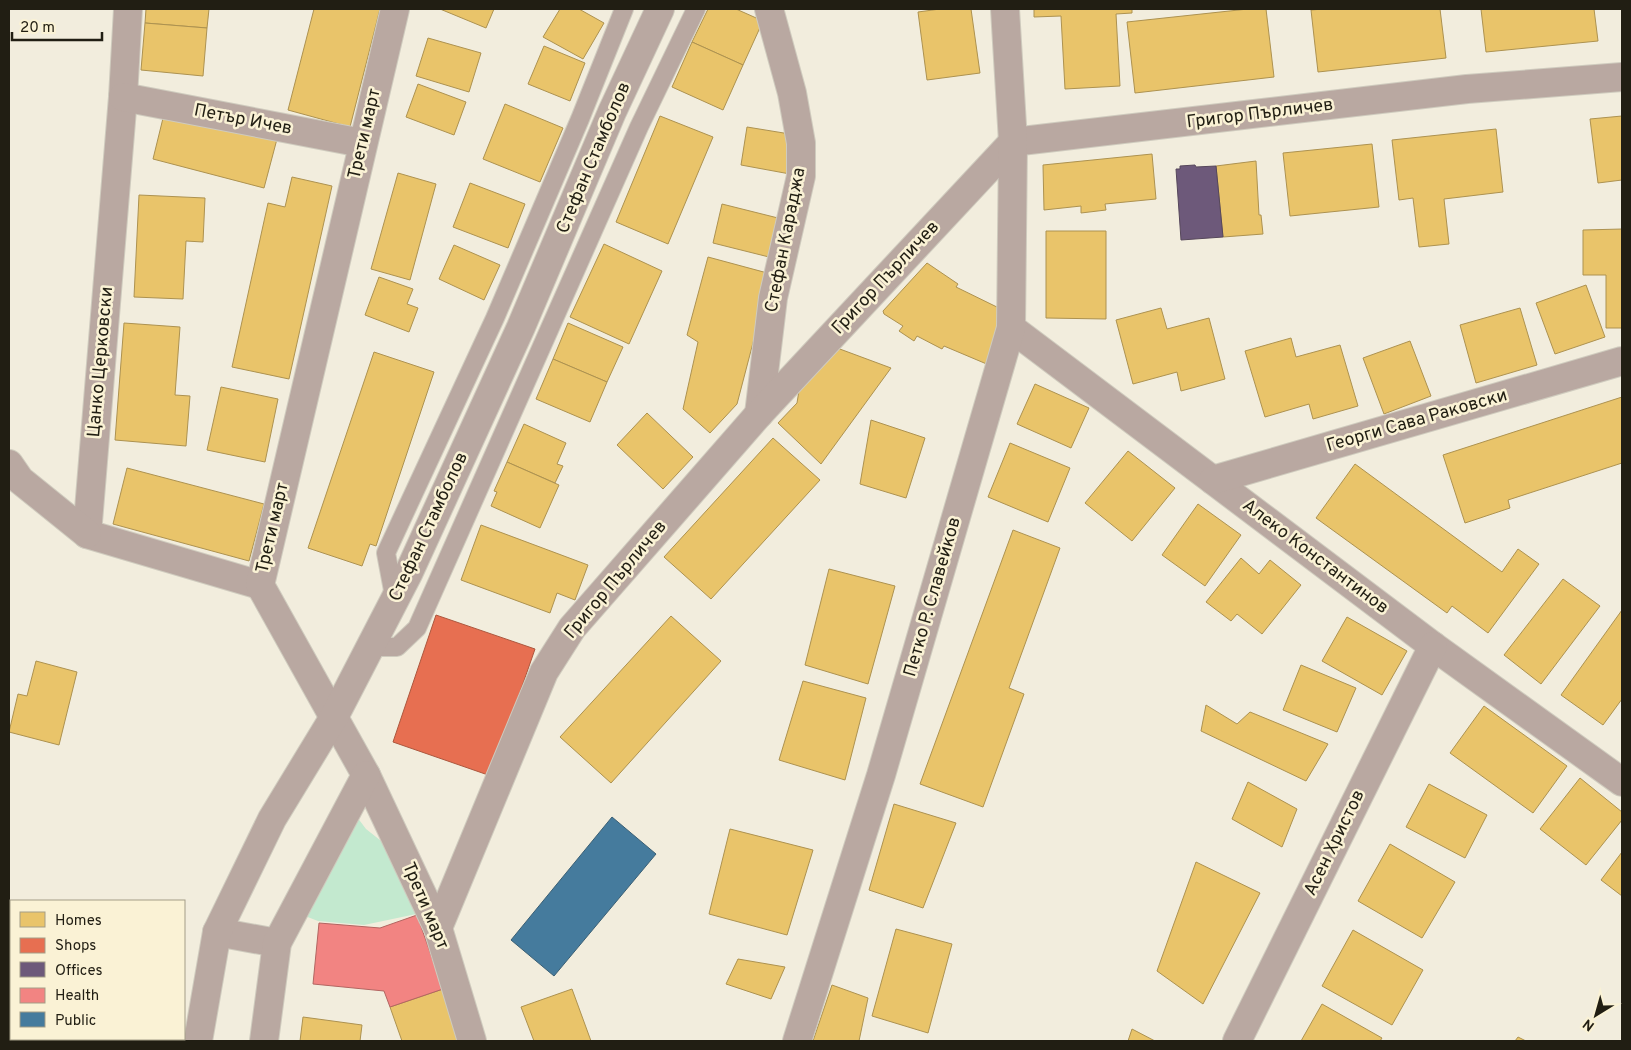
<svg xmlns="http://www.w3.org/2000/svg" width="1631" height="1050" font-family="Overpass,sans-serif">
  <style>
    .green { fill: #c3e9cf }
    .homes { fill: #e9c46a; stroke: #ad9250 }
    .shops { fill: #e76f51; stroke: #ac573e }
    .offices { fill: #6d597a; stroke: #56475b }
    .health { fill: #f28482; stroke: #b36561 }
    .public { fill: #457b9d; stroke: #3a5f74 }
    .lines { fill: none; stroke-linecap: round; stroke-linejoin: round }
    .lane-casing { stroke: #cfcbbe; stroke-width: 20 }
    .street-casing { stroke: #cfcbbe; stroke-width: 30 }
    .lane { stroke: #b9a8a1; stroke-width: 18 }
    .street { stroke: #b9a8a1; stroke-width: 28 }
    .labels { text-anchor: middle; dominant-baseline: central; stroke-width: 5; stroke-linejoin: round; paint-order: stroke }
    .street-label { font-size: 18px; fill: #211e13; stroke: #faf2d5 }
  </style>
  <rect width="100%" height="100%" fill="#f2eddd"/>
  <path class="green" d="M 357,817 L 366,829 L 390,848 L 421,913 L 364,925 L 318,921 L 305,916 Z"/>
  <g class="homes">
    <path d="M 146,9 L 209,9 L 207,28 L 145,23 Z"/>
    <path d="M 314,9 L 380,9 L 350,127 L 288,110 Z"/>
    <path d="M 440,9 L 494,9 L 486,28 Z"/>
    <path d="M 560,9 L 579,9 L 604,23 L 583,59 L 543,37 Z"/>
    <path d="M 708,9 L 736,9 L 763,21 L 743,65 L 692,42 Z"/>
    <path d="M 940,9 L 971,9 L 980,73 L 927,80 L 918,12 Z"/>
    <path d="M 1034,9 L 1132,9 L 1132,13 L 1116,14 L 1120,86 L 1065,89 L 1061,16 L 1034,17 Z"/>
    <path d="M 1248,9 L 1266,9 L 1274,77 L 1135,93 L 1127,22 Z"/>
    <path d="M 1323,9 L 1440,9 L 1446,58 L 1318,72 L 1311,10 Z"/>
    <path d="M 1481,9 L 1594,9 L 1598,41 L 1486,52 Z"/>
    <path d="M 145,23 L 207,28 L 203,76 L 141,70 Z"/>
    <path d="M 428,38 L 481,53 L 469,92 L 416,76 Z"/>
    <path d="M 692,42 L 743,65 L 723,110 L 672,87 Z"/>
    <path d="M 544,46 L 585,63 L 570,101 L 528,84 Z"/>
    <path d="M 418,84 L 466,102 L 454,135 L 406,117 Z"/>
    <path d="M 505,104 L 563,128 L 540,182 L 483,159 Z"/>
    <path d="M 165,110 L 277,139 L 264,188 L 153,159 Z"/>
    <path d="M 660,116 L 713,137 L 668,244 L 616,222 Z"/>
    <path d="M 1622,116 L 1622,180 L 1598,183 L 1590,119 Z"/>
    <path d="M 747,127 L 796,135 L 790,174 L 741,165 Z"/>
    <path d="M 1496,129 L 1503,192 L 1444,199 L 1449,244 L 1419,247 L 1413,198 L 1399,200 L 1392,140 Z"/>
    <path d="M 1372,144 L 1379,207 L 1290,216 L 1283,153 Z"/>
    <path d="M 1152,154 L 1156,199 L 1105,204 L 1106,210 L 1081,213 L 1081,206 L 1044,210 L 1043,165 Z"/>
    <path d="M 1256,161 L 1259,215 L 1261,215 L 1263,234 L 1223,237 L 1216,166 Z"/>
    <path d="M 398,173 L 436,184 L 410,280 L 371,269 Z"/>
    <path d="M 292,177 L 332,186 L 289,379 L 232,367 L 268,203 L 285,207 Z"/>
    <path d="M 470,183 L 525,204 L 508,248 L 453,227 Z"/>
    <path d="M 139,195 L 205,198 L 203,242 L 186,241 L 183,299 L 134,297 Z"/>
    <path d="M 722,204 L 778,218 L 769,257 L 713,243 Z"/>
    <path d="M 1622,229 L 1622,328 L 1606,328 L 1606,275 L 1583,275 L 1583,230 Z"/>
    <path d="M 1046,231 L 1106,231 L 1106,319 L 1046,318 Z"/>
    <path d="M 604,244 L 662,271 L 629,344 L 570,317 Z"/>
    <path d="M 454,245 L 500,265 L 484,300 L 439,279 Z"/>
    <path d="M 708,257 L 771,274 L 737,404 L 710,433 L 683,409 L 698,342 L 687,335 Z"/>
    <path d="M 927,263 L 958,284 L 956,287 L 1003,310 L 989,365 L 944,346 L 942,349 L 917,336 L 914,341 L 899,331 L 903,326 L 884,314 L 883,311 Z"/>
    <path d="M 379,277 L 413,289 L 407,304 L 418,308 L 409,332 L 365,315 Z"/>
    <path d="M 1586,285 L 1605,337 L 1555,354 L 1536,303 Z"/>
    <path d="M 1161,308 L 1167,329 L 1209,318 L 1225,379 L 1181,391 L 1177,372 L 1133,384 L 1116,320 Z"/>
    <path d="M 1520,308 L 1537,365 L 1476,383 L 1460,325 Z"/>
    <path d="M 124,323 L 180,327 L 175,395 L 190,396 L 186,446 L 115,440 Z"/>
    <path d="M 568,323 L 623,347 L 607,382 L 553,359 Z"/>
    <path d="M 1291,338 L 1296,357 L 1340,345 L 1358,406 L 1313,419 L 1309,404 L 1265,417 L 1245,351 Z"/>
    <path d="M 1410,341 L 1431,396 L 1384,414 L 1363,358 Z"/>
    <path d="M 829,345 L 891,368 L 821,464 L 778,423 L 797,403 L 802,372 Z"/>
    <path d="M 374,352 L 434,372 L 376,546 L 370,544 L 362,566 L 308,548 Z"/>
    <path d="M 553,359 L 607,382 L 590,422 L 536,399 Z"/>
    <path d="M 1035,384 L 1089,408 L 1071,448 L 1017,424 Z"/>
    <path d="M 221,387 L 278,399 L 265,462 L 207,450 Z"/>
    <path d="M 1622,397 L 1622,463 L 1508,500 L 1510,508 L 1465,523 L 1443,455 Z"/>
    <path d="M 647,413 L 693,457 L 663,489 L 617,445 Z"/>
    <path d="M 871,420 L 925,438 L 906,498 L 860,484 Z"/>
    <path d="M 524,424 L 566,443 L 557,464 L 563,466 L 555,483 L 507,462 Z"/>
    <path d="M 773,438 L 820,480 L 711,599 L 664,557 Z"/>
    <path d="M 1010,443 L 1070,468 L 1048,522 L 988,497 Z"/>
    <path d="M 1128,451 L 1175,488 L 1132,541 L 1085,503 Z"/>
    <path d="M 507,462 L 559,485 L 540,528 L 491,506 L 497,492 L 494,491 Z"/>
    <path d="M 1355,464 L 1502,572 L 1518,549 L 1539,564 L 1488,633 L 1452,606 L 1447,613 L 1316,518 Z"/>
    <path d="M 127,468 L 264,504 L 249,561 L 113,524 Z"/>
    <path d="M 1198,504 L 1241,535 L 1205,586 L 1162,555 Z"/>
    <path d="M 481,525 L 588,565 L 575,600 L 557,593 L 550,613 L 461,580 Z"/>
    <path d="M 1013,530 L 1060,548 L 1009,688 L 1024,694 L 983,807 L 920,784 Z"/>
    <path d="M 1241,558 L 1259,574 L 1270,560 L 1301,585 L 1262,634 L 1237,614 L 1231,621 L 1206,602 Z"/>
    <path d="M 829,569 L 895,586 L 868,684 L 805,665 Z"/>
    <path d="M 1563,579 L 1600,606 L 1541,684 L 1504,655 Z"/>
    <path d="M 1622,610 L 1622,699 L 1603,725 L 1561,695 Z"/>
    <path d="M 671,616 L 721,661 L 611,783 L 560,737 Z"/>
    <path d="M 1347,617 L 1407,651 L 1382,695 L 1322,661 Z"/>
    <path d="M 36,661 L 77,672 L 59,745 L 9,732 L 18,694 L 27,696 Z"/>
    <path d="M 1301,665 L 1356,688 L 1337,732 L 1283,710 Z"/>
    <path d="M 803,681 L 866,698 L 845,780 L 779,760 Z"/>
    <path d="M 1206,705 L 1237,724 L 1250,712 L 1328,744 L 1306,781 L 1201,731 Z"/>
    <path d="M 1484,706 L 1567,766 L 1533,813 L 1450,753 Z"/>
    <path d="M 1580,778 L 1622,812 L 1622,820 L 1586,865 L 1540,829 Z"/>
    <path d="M 1248,782 L 1297,809 L 1282,847 L 1232,819 Z"/>
    <path d="M 1429,784 L 1487,815 L 1465,858 L 1406,827 Z"/>
    <path d="M 894,804 L 956,823 L 923,908 L 869,890 Z"/>
    <path d="M 730,829 L 813,850 L 787,935 L 709,914 Z"/>
    <path d="M 1390,844 L 1455,882 L 1422,938 L 1358,901 Z"/>
    <path d="M 1622,852 L 1622,896 L 1601,880 Z"/>
    <path d="M 1196,862 L 1260,893 L 1203,1004 L 1157,971 Z"/>
    <path d="M 896,929 L 952,944 L 928,1033 L 872,1016 Z"/>
    <path d="M 1353,930 L 1423,970 L 1392,1025 L 1322,986 Z"/>
    <path d="M 738,959 L 785,967 L 771,999 L 726,984 Z"/>
    <path d="M 9,964 L 11,964 L 11,1025 L 9,1024 Z"/>
    <path d="M 832,985 L 868,998 L 859,1041 L 813,1041 Z"/>
    <path d="M 443,989 L 462,1041 L 402,1041 L 390,1007 Z"/>
    <path d="M 572,989 L 591,1041 L 534,1041 L 521,1007 Z"/>
    <path d="M 1322,1004 L 1382,1038 L 1380,1041 L 1301,1041 Z"/>
    <path d="M 303,1017 L 362,1025 L 360,1041 L 300,1041 Z"/>
    <path d="M 1132,1029 L 1155,1041 L 1128,1041 Z"/>
    <path d="M 1518,1037 L 1526,1041 L 1515,1041 Z"/>
    <path d="M 104,1039 L 159,1039 L 158,1041 L 103,1041 Z"/>
  </g>
  <path class="shops" d="M 436,615 L 535,649 L 491,776 L 393,742 Z"/>
  <path class="offices" d="M 1195,165 L 1196,167 L 1216,166 L 1223,237 L 1181,240 L 1176,169 L 1180,169 L 1180,166 Z"/>
  <path class="health" d="M 417,915 L 443,989 L 390,1007 L 384,991 L 313,984 L 319,923 L 380,928 Z"/>
  <path class="public" d="M 612,817 L 656,854 L 554,976 L 511,940 Z"/>
  <g class="lines">
    <defs>
      <g id="lane">
        <path d="M 395,601 L 386,553 L 495,318 L 580,119 L 624,9"/>
        <path d="M 371,647 L 397,647 L 417,628 L 639,127 L 696,9"/>
      </g>
      <g id="street">
        <path d="M 128,9 L 123,97 L 87,534 L 260,585"/>
        <path d="M 395,9 L 260,585 L 366,775 L 438,928 L 472,1041"/>
        <path d="M 123,97 L 362,143"/>
        <path d="M 1011,328 L 1433,646 L 1622,782"/>
        <path d="M 759,414 L 773,298 L 801,176 L 801,143 L 792,93 L 769,9"/>
        <path d="M 9,464 L 20,480 L 87,534"/>
        <path d="M 1213,480 L 1622,361"/>
        <path d="M 438,928 L 544,672 L 572,628 L 759,414 L 1013,142 L 1467,89 L 1622,77"/>
        <path d="M 217,932 L 277,943"/>
        <path d="M 198,1041 L 217,932 L 272,819 L 334,717 L 409,572 L 521,327 L 612,112 L 660,9"/>
        <path d="M 264,1041 L 277,943 L 366,775"/>
        <path d="M 797,1041 L 881,775 L 1011,328 L 1013,142 L 1005,9"/>
        <path d="M 1237,1041 L 1433,646"/>
      </g>
    </defs>
    <use href="#lane" class="lane-casing"/>
    <use href="#street" class="street-casing"/>
    <use href="#lane" class="lane"/>
    <use href="#street" class="street"/>
  </g>
  <g class="labels">
    <g class="street-label">
      <text transform="translate(1260 114) rotate(-7)">Григор Пърличев</text>
      <text transform="translate(243 120) rotate(11)">Петър Ичев</text>
      <text transform="translate(365 134) rotate(-77)">Трети март</text>
      <text transform="translate(594 158) rotate(-67)">Стефан Стамболов</text>
      <text transform="translate(786 240) rotate(-79)">Стефан Караджа</text>
      <text transform="translate(886 278) rotate(-47)">Григор Пърличев</text>
      <text transform="translate(101 362) rotate(-85)">Цанко Церковски</text>
      <text transform="translate(1417 421) rotate(-16)">Георги Сава Раковски</text>
      <text transform="translate(429 527) rotate(-65)">Стефан Стамболов</text>
      <text transform="translate(273 528) rotate(-77)">Трети март</text>
      <text transform="translate(1315 557) rotate(37)">Алеко Константинов</text>
      <text transform="translate(616 580) rotate(-50)">Григор Пърличев</text>
      <text transform="translate(933 597) rotate(-74)">Петко Р. Славейков</text>
      <text transform="translate(1335 843) rotate(-64)">Асен Христов</text>
      <text transform="translate(425 906) rotate(67)">Трети март</text>
    </g>
  </g>
  <rect width="1631" height="1050" fill="none" stroke="#211e13" stroke-width="20"/>
  <rect x="10" y="900" width="175" height="140" fill="#faf2d5" stroke="#a39d87"/>
  <rect x="20" y="912" width="25" height="15" fill="#e9c46a" stroke="#a39d87"/>
  <text x="55" y="925" font-size="15" fill="#211e13">Homes</text>
  <rect x="20" y="938" width="25" height="15" fill="#e76f51" stroke="#a39d87"/>
  <text x="55" y="950" font-size="15" fill="#211e13">Shops</text>
  <rect x="20" y="962" width="25" height="15" fill="#6d597a" stroke="#a39d87"/>
  <text x="55" y="975" font-size="15" fill="#211e13">Offices</text>
  <rect x="20" y="988" width="25" height="15" fill="#f28482" stroke="#a39d87"/>
  <text x="55" y="1000" font-size="15" fill="#211e13">Health</text>
  <rect x="20" y="1012" width="25" height="15" fill="#457b9d" stroke="#a39d87"/>
  <text x="55" y="1025" font-size="15" fill="#211e13">Public</text>
  <g transform="translate(1596 1015) rotate(217)" stroke="#faf2d5" stroke-width="4" paint-order="stroke">
  <path d="M0-4L9 19L0 12L-9 19Z" fill="#211e13"/>
  <text y="-8" font-size="14" font-weight="bold" text-anchor="middle" fill="#211e13">N</text>
  </g>
  <path d="M12 32v8h90v-8" fill="none" stroke="#211e13" stroke-width="2.5"/>
  <text x="20" y="32" font-size="15" fill="#211e13" stroke="#faf2d5" stroke-width="4" paint-order="stroke">20 m</text>
</svg>
